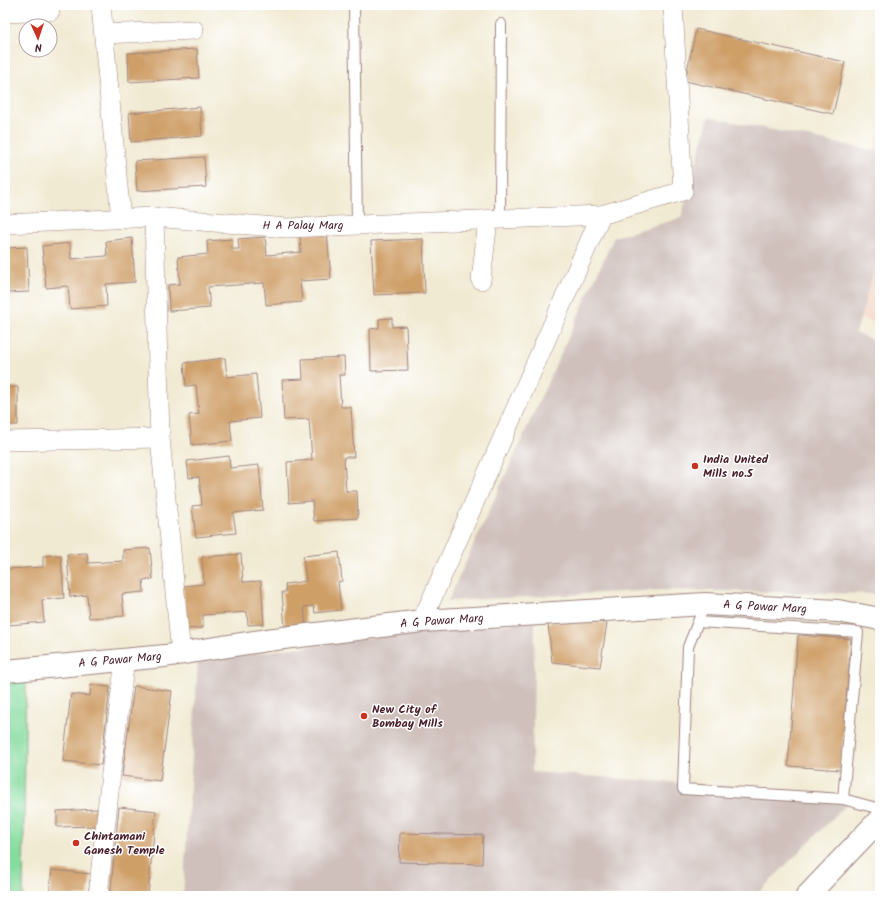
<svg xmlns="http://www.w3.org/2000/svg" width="885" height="901" font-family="Kalam,sans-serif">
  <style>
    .built { fill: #f3d4bf }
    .industrial { fill: #cfc0bb }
    .green { fill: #86dc9f; stroke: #687e65 }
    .building { fill: #cf9f67 }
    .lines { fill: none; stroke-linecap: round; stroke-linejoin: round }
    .service-casing { stroke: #9e847f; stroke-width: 12 }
    .minor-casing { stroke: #9e847f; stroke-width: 20 }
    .tertiary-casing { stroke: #9e847f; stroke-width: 24 }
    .service { stroke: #fff; stroke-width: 10 }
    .minor { stroke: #fff; stroke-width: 19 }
    .tertiary { stroke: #fff; stroke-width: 22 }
    .poi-dot { fill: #c8321e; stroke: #fff; stroke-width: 1.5 }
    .labels { text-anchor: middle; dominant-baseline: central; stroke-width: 3; stroke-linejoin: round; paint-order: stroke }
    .street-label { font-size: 12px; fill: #4a1f2b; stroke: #fff }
    .poi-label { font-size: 12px; font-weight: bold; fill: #4a1f2b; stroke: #fff; text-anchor: start }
  </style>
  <rect width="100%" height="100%" fill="#fff"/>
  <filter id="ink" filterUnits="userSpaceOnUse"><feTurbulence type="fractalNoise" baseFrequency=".025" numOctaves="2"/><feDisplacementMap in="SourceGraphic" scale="8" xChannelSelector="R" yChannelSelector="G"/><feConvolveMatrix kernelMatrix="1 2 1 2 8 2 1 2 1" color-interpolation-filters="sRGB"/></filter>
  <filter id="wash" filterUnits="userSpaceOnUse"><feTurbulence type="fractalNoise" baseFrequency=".012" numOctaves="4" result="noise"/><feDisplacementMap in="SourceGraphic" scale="16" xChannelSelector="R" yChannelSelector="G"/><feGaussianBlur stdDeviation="0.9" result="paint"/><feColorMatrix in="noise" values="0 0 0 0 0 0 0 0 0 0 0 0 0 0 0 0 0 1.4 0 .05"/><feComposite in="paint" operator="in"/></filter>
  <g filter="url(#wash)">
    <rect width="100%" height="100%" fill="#f1ead3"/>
    <path class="built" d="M 880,126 L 880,324 L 841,313 Z"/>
    <g class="industrial">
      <path d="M 709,117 L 880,152 L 880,249 L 856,333 L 880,343 L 880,594 L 661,590 L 448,601 L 614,237 L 681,218 Z"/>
      <path d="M 535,622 L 532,772 L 855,796 L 755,896 L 183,896 L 198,661 L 426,630 Z"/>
    </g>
    <path class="green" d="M 26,671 L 23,896 L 5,896 L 5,674 Z"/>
    <g id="blocks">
      <g class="building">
        <path d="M 696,29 L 845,62 L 833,114 L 685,81 Z"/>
        <path d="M 197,49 L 199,78 L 129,82 L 128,53 Z"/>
        <path d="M 200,107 L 202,136 L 131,142 L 129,113 Z"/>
        <path d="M 204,157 L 206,187 L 137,191 L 135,161 Z"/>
        <path d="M 327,232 L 331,279 L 300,281 L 302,302 L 266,305 L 264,283 L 208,287 L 210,308 L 169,311 L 168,285 L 180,284 L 178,257 L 208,254 L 207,241 L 232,239 L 232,249 L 239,249 L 238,239 L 265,237 L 267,255 L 301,252 L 300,234 Z"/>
        <path d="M 132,238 L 135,282 L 106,284 L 107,306 L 70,309 L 68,286 L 46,288 L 42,246 L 70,243 L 71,259 L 107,256 L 106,241 Z"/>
        <path d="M 423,239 L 425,293 L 374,295 L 371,241 Z"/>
        <path d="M 27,247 L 29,292 L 5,293 L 5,248 Z"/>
        <path d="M 392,318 L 392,327 L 406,326 L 408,370 L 371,371 L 370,329 L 379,328 L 379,319 Z"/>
        <path d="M 344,357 L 345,375 L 339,375 L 341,407 L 351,407 L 354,457 L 344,457 L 346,491 L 357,491 L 358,518 L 314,521 L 312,501 L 289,503 L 287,462 L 312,460 L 309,419 L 284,420 L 282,380 L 303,379 L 302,359 Z"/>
        <path d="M 225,358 L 227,377 L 256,374 L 260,418 L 230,421 L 232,441 L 192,445 L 189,415 L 199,414 L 196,385 L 186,386 L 184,363 Z"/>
        <path d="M 5,387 L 18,387 L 18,425 L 9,425 L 9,434 L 5,434 Z"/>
        <path d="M 229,456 L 230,468 L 259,465 L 263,510 L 233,513 L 236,533 L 196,537 L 192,506 L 202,505 L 199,477 L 189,478 L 187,461 Z"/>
        <path d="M 150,548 L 153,579 L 143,580 L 144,592 L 122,594 L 124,616 L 89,618 L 87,595 L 70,597 L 67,554 L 87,553 L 88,563 L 123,561 L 123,550 Z"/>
        <path d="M 339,552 L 342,581 L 338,582 L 341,610 L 315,613 L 314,606 L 304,607 L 306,626 L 285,629 L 282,592 L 286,592 L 285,584 L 306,581 L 303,556 Z"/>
        <path d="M 241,554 L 243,582 L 261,581 L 264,624 L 248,625 L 247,612 L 203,615 L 203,628 L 186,629 L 183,586 L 204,584 L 202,557 Z"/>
        <path d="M 61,555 L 64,598 L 42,600 L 44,622 L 9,625 L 7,601 L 5,602 L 5,559 L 7,559 L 8,569 L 43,567 L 43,556 Z"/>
        <path d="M 574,620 L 607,623 L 600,667 L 552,662 L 548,623 Z"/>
        <path d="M 798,635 L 851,639 L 841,770 L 788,766 Z"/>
        <path d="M 91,685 L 110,687 L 101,765 L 63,761 L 71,694 L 90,696 Z"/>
        <path d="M 134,686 L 172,691 L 160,781 L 122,776 Z"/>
        <path d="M 119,807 L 156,811 L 148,896 L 110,896 Z"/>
        <path d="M 97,809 L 98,826 L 57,827 L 57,811 Z"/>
        <path d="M 400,833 L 483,835 L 482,864 L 399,862 Z"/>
        <path d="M 52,870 L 91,874 L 88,896 L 49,896 Z"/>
      </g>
    </g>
  </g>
  <g filter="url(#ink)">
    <use href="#blocks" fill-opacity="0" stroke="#9e847f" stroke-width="1"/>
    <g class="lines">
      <defs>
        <g id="service">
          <path d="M 354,5 L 357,225"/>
          <path d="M 500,219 L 501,24"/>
          <path d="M 705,604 L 688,647 L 683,789 L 843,799 L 880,809"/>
          <path d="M 698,622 L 858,632 L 843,799"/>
        </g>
        <g id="minor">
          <path d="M 101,5 L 121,219"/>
          <path d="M 5,13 L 50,11"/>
          <path d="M 104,34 L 194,30"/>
          <path d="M 154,217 L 160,438 L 181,654"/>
          <path d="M 5,224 L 154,217 L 287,228 L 601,215"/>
          <path d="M 481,280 L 488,220"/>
          <path d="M 5,441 L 160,438"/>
          <path d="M 422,621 L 601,215 L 683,191 L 673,5"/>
          <path d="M 98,896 L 111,773 L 125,659"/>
        </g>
        <g id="tertiary">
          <path d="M 5,671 L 165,656 L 267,640 L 422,621 L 705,604 L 838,611 L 880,619"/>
          <path d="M 807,896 L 880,819"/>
        </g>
      </defs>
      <use href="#service" class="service-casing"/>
      <use href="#minor" class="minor-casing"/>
      <use href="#tertiary" class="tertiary-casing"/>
      <use href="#service" class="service"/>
      <use href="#minor" class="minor"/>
      <use href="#tertiary" class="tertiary"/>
    </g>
  </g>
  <g class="poi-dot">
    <circle cx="695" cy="466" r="4"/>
    <circle cx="364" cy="716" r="4"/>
    <circle cx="76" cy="843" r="4"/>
  </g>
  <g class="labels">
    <g class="street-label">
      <text x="303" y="225">H A Palay Marg</text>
      <text transform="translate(765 607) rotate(3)">A G Pawar Marg</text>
      <text transform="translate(442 621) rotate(-4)">A G Pawar Marg</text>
      <text transform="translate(120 660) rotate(-5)">A G Pawar Marg</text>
    </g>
    <g class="poi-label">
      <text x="703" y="459">India United<tspan x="703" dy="14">Mills no.5</tspan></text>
      <text x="372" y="709">New City of<tspan x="372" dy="14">Bombay Mills</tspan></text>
      <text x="84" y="836">Chintamani<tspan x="84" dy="14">Ganesh Temple</tspan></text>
    </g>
  </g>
  <rect width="885" height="901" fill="none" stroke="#fff" stroke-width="20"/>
  <g transform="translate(38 38) rotate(177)"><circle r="19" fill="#ffffff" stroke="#b7a5aa"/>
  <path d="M0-3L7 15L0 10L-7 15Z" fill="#c8321e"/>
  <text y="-6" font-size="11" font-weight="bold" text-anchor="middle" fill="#4a1f2b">N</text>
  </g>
</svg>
